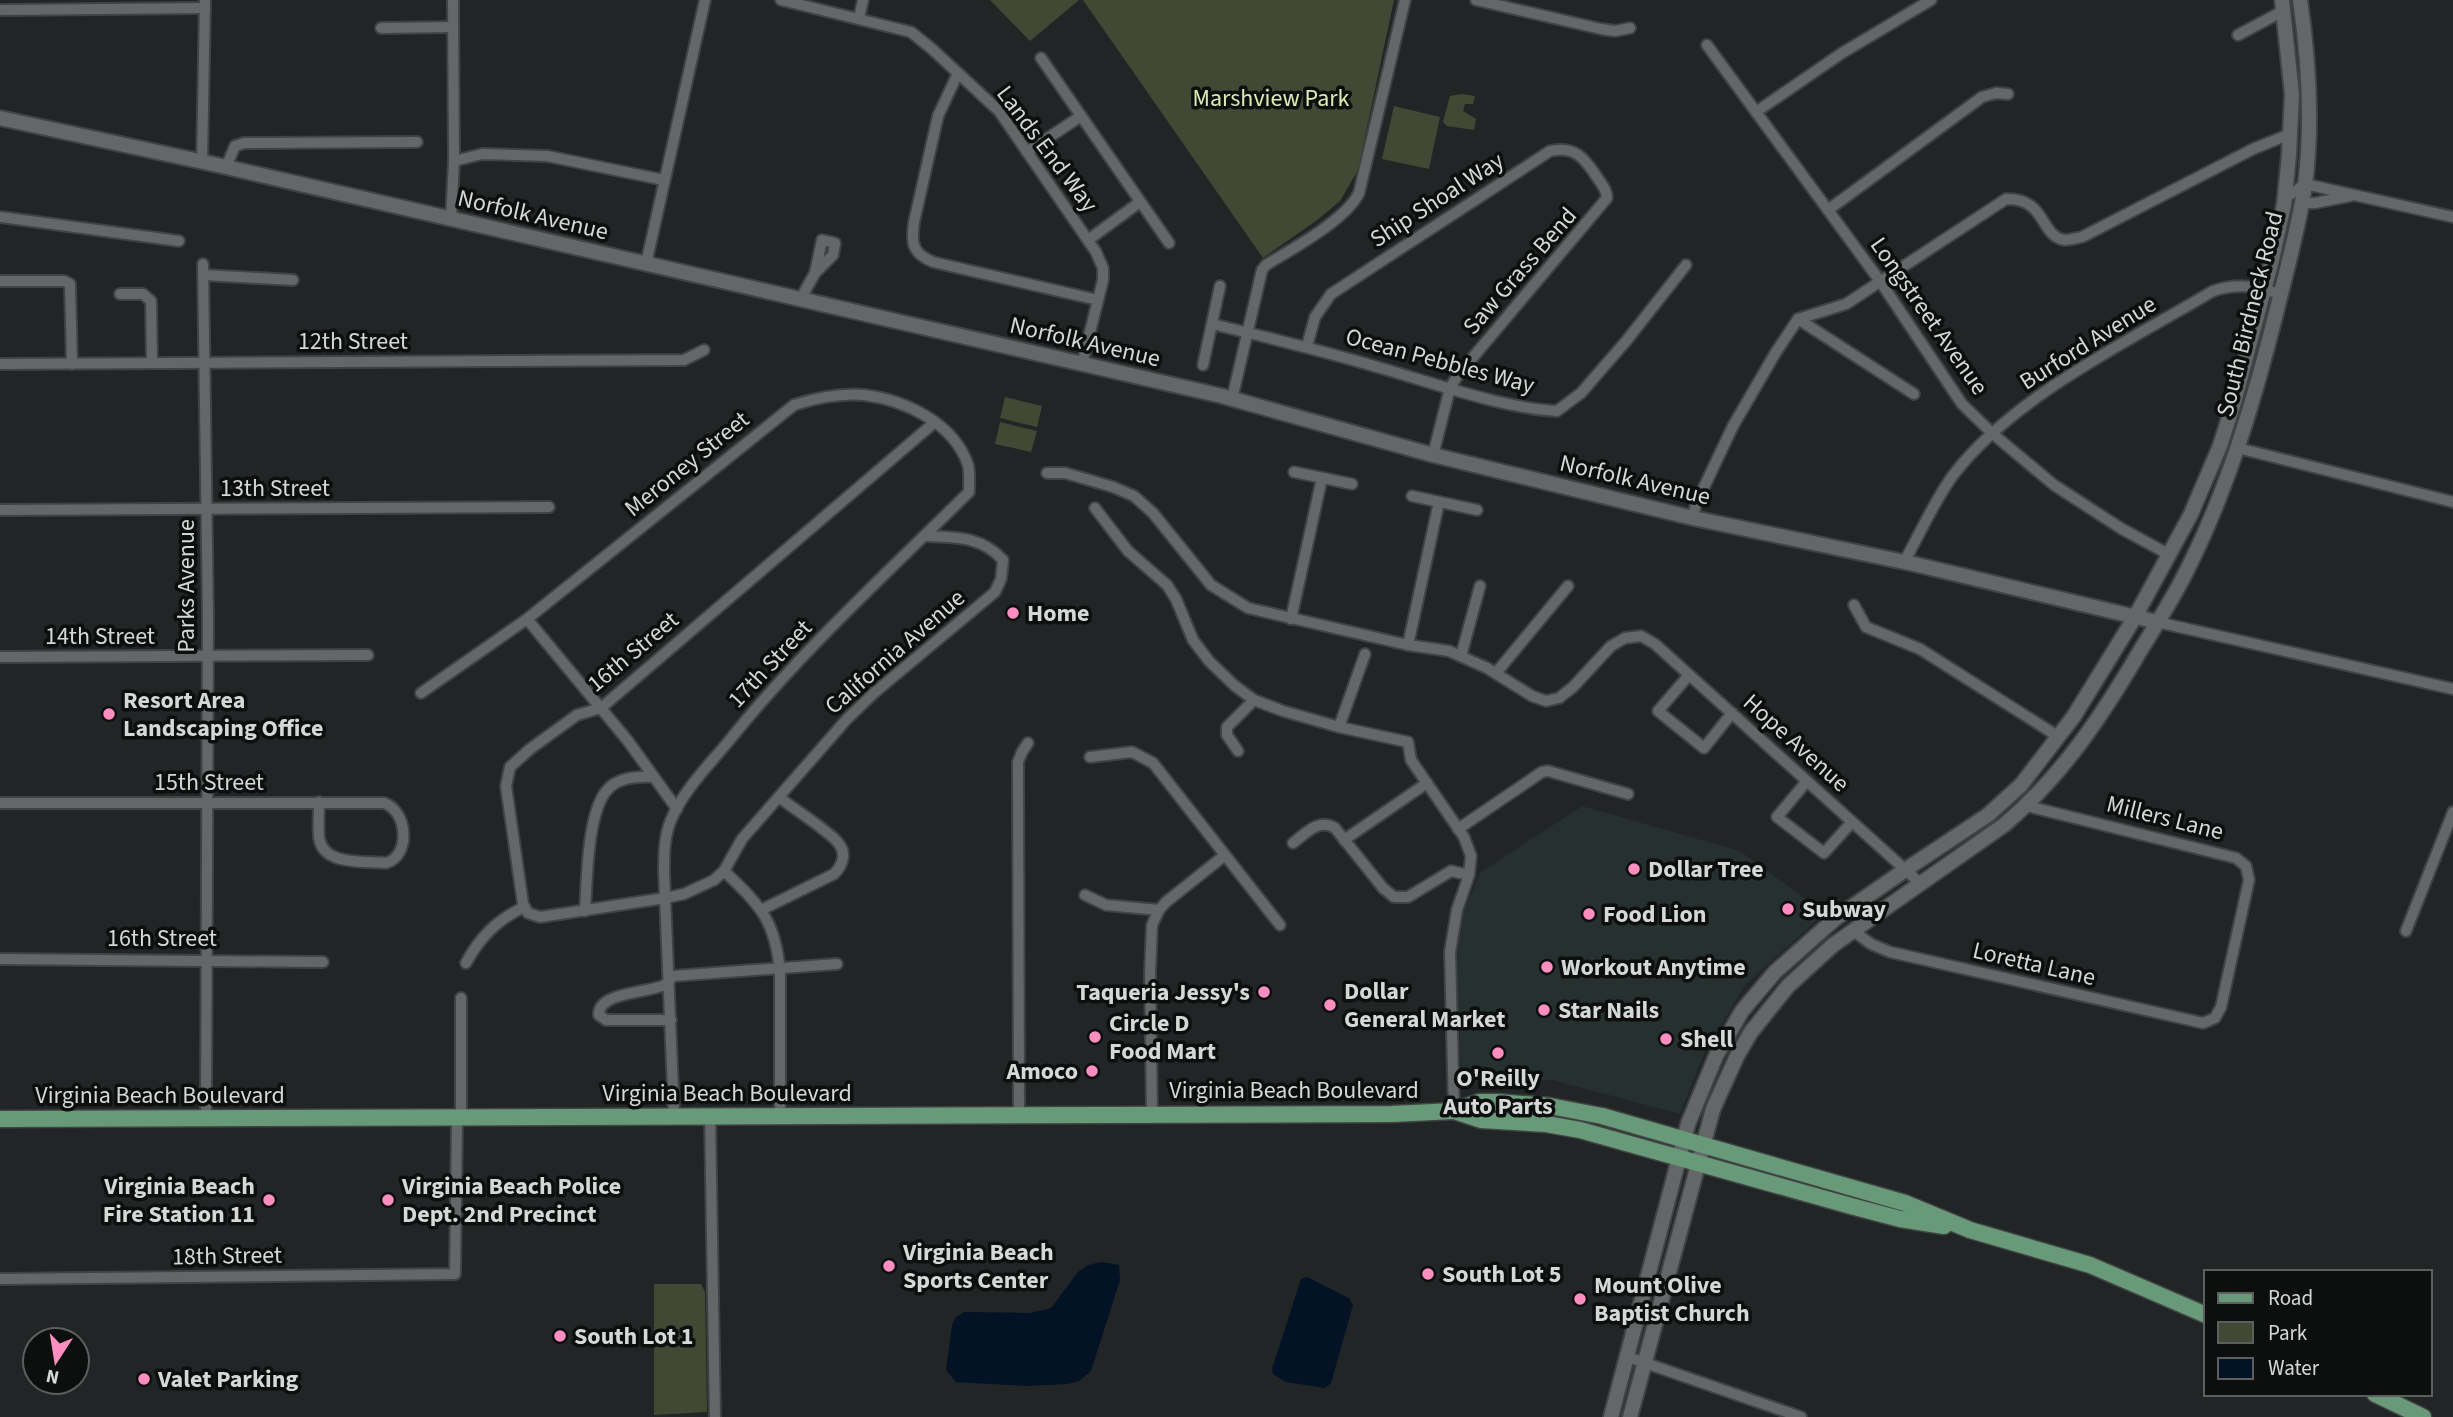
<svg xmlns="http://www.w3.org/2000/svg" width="2453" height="1417" font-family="'Source Sans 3',sans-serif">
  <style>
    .built { fill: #25302f }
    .green { fill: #424834 }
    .water { fill: #031224 }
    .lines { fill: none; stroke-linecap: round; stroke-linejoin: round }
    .minor-casing { stroke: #404343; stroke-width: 14 }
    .secondary-casing { stroke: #404343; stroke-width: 18 }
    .primary-casing { stroke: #404343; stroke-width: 19 }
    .minor { stroke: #636767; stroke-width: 10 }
    .secondary { stroke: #636767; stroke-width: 14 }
    .primary { stroke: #689a79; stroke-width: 16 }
    .poi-dot { fill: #fd8ebf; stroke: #0d0e0e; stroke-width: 2.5 }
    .labels { text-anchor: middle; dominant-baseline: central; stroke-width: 7; stroke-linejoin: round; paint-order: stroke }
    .park-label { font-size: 24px; fill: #dcebb3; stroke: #0d0e0e }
    .street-label { font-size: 24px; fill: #d6d8d8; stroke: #0d0e0e }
    .poi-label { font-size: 24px; font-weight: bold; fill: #d6d8d8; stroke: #0d0e0e; text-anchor: start }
  </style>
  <rect width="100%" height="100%" fill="#222525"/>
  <path class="built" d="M 1582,806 L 1740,851 L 1825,913 L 1745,985 L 1704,1054 L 1680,1114 L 1552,1080 L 1462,1082 L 1456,975 L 1460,920 L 1480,873 Z"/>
  <g class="green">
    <path d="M 990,0 L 1079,0 L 1030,41 Z"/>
    <path d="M 1083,0 L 1394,0 L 1358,170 L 1340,201 L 1316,221 L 1263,258 Z"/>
    <path d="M 1462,94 L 1475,96 L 1473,104 L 1465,104 L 1463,111 L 1476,119 L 1474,130 L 1447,126 L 1443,122 L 1450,96 Z"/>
    <path d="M 1394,106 L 1440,117 L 1429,169 L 1382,159 Z"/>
    <path d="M 1005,397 L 1042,406 L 1037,427 L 1000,418 Z"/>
    <path d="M 1000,422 L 1037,431 L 1031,452 L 995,444 Z"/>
    <path d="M 654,1284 L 701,1284 L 705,1292 L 707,1412 L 654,1415 Z"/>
  </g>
  <g class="water">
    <path d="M 1101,1262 L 1119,1265 L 1120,1280 L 1091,1371 L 1079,1381 L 1068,1384 L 1027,1386 L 956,1382 L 946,1370 L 952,1325 L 956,1317 L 965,1312 L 1030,1313 L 1051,1308 L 1078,1272 L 1088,1265 Z"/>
    <path d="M 1307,1277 L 1349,1298 L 1353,1305 L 1331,1383 L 1325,1388 L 1286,1382 L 1273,1374 L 1272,1369 L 1301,1279 Z"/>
  </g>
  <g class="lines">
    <defs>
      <g id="minor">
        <path d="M 781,0 L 911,32 L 932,49 L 999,111 L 1096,252 L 1103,268 L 1103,280 L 1082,364"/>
        <path d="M 1476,0 L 1601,29 L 1615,31 L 1630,28"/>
        <path d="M 0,10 L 205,8"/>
        <path d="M 859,18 L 863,0"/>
        <path d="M 381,28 L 453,27"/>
        <path d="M 2238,35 L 2283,11"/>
        <path d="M 1707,45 L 1880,281 L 1962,404 L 1993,434 L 2054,485 L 2122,529 L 2170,555"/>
        <path d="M 1041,58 L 1169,243"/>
        <path d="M 958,73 L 938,116 L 914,222 C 911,243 912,253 933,262 L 1098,300"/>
        <path d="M 1756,112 L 1842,53 L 1931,0"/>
        <path d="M 1027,152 L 1081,116"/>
        <path d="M 454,161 L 482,154 L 547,156 L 664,180"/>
        <path d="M 202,162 L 205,0"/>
        <path d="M 226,167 L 235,146 L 244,143 L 417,142"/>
        <path d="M 2284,199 L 2305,184 L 2453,217"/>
        <path d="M 2302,203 L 2315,203 L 2350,196"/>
        <path d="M 1828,210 L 1982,97 L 1996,93 L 2008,94"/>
        <path d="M 0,217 L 179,241"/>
        <path d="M 451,219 L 454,161 L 453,0"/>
        <path d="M 1088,240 L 1140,202"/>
        <path d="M 203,264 L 208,618 L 206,1117"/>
        <path d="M 646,264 L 705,0"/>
        <path d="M 205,275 L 293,280"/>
        <path d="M 0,281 L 64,281 L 70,284 L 72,364"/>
        <path d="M 120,294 L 143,294 L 151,301 L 152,363"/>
        <path d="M 800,300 L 815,273 L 833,255 L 835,243 L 822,240 L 815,273"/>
        <path d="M 1798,319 L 1914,394"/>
        <path d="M 1212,324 C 1270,338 1327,352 1384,369 C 1436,384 1503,408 1557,411 L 1581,393 L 1627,340 L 1686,265"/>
        <path d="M 1307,346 L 1315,317 L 1331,294 L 1550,151 C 1575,145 1585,159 1597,177 C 1602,185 1607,190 1607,198 L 1458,375 L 1450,388 L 1433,455"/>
        <path d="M 0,364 L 684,360 L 704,350"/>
        <path d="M 1203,365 L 1220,286"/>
        <path d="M 1232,399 L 1262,270 L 1266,265 C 1292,249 1346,220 1359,193 L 1405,0"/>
        <path d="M 2238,448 L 2453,502"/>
        <path d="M 1294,472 L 1352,484"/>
        <path d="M 1047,473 L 1065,473 L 1113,487 L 1134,496 L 1153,513 L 1211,585 L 1248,608 L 1408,645 L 1449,651 L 1487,668 L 1532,696 L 1546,701 L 1559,698 L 1573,687 L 1611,646 L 1625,638 L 1641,636 L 1655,644 L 1920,883"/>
        <path d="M 1412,496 L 1477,510"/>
        <path d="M 1095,508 L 1128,551 L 1167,585 L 1176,599 L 1193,640 L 1209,661 L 1235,686 L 1254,700 L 1283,711 L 1339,727 L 1408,742 L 1411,760 L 1464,837 L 1471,856 L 1469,875 L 1457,910 L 1450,952 L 1454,1111"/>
        <path d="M 0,510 L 549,507"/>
        <path d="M 1693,518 L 1696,504 L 1733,426 L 1776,352 L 1798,319 L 1846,304 L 2006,199 C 2047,198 2039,236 2065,240 C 2070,240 2077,238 2082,237 L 2253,149 L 2290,134"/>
        <path d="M 925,536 C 955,537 981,536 1003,560 L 1001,579 L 995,592 L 874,693 L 847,719 L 742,839 L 724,871 L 714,880 L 684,894 L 665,898 L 540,917 L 528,913 L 523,904 L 506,786 L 510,767 L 530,749 L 577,715 L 601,708 L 935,422"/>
        <path d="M 1904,562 C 1920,534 1935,499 1954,474 C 2014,396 2129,341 2213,291 C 2239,282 2255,287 2281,294"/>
        <path d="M 1854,605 L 1866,627 L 1920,649 L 2059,737"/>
        <path d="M 527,619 L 628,741 L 677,809"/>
        <path d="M 1291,619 L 1322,478"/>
        <path d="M 2157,622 L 2453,689"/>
        <path d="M 1408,645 L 1439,502"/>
        <path d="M 1461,656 L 1480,586"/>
        <path d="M 0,657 L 368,655"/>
        <path d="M 1496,673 L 1568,586"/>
        <path d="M 1689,675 L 1658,711 L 1704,748 L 1732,713"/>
        <path d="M 421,693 L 527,619 L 794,405 C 816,398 840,393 864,395 C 905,400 954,423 968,465 C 970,473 969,483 969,492 C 887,573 800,652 728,742 C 708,766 683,791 671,820 C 664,837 664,854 664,872 L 674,1115"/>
        <path d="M 1339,727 L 1365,654"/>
        <path d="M 1238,751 L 1227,735 L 1227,727 L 1254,700"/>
        <path d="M 1090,757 L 1132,752 L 1153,763 L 1280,925"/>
        <path d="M 1807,781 L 1777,817 L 1824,853 L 1852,822"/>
        <path d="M 0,803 L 384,803 C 408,811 411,856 386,863 C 364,861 322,866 319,837 C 318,826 319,814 319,802"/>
        <path d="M 2027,806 L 2236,858 L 2246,866 L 2249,880 L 2221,1007 L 2215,1018 L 2203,1023"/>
        <path d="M 1458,829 L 1542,772 L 1548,771 L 1628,794"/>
        <path d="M 1344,840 L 1427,783"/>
        <path d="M 1293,843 C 1306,833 1319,818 1335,828 L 1383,888 L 1394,897 L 1408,897 L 1451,871 L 1469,875"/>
        <path d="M 724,871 C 760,905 776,921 780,973 L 780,1115"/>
        <path d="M 1085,895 L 1106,905 L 1159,910"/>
        <path d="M 761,910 L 834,874 C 842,866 847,854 839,844 C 831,832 792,808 779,797"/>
        <path d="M 585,911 C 587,881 587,811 608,789 C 619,777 638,776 654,777"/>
        <path d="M 1852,930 L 1871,944 L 1890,952 L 2203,1023"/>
        <path d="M 2406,931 L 2453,812"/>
        <path d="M 0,959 L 323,962"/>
        <path d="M 466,963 C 480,937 497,920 524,907"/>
        <path d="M 671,1020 L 606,1020 L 599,1015 C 597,991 654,993 666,984 C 669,982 670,979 673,976 L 837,964"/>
        <path d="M 1152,1113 L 1150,973 L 1152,925 L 1159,910 L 1166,902 L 1225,855"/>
        <path d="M 710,1115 L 715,1417"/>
        <path d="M 1019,1115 L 1018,762 L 1022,752 L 1028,743"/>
        <path d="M 0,1279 L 455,1274 L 457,1122 L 461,1111 L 461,998"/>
        <path d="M 1628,1357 L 1801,1417"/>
      </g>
      <g id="secondary">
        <path d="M 0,118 L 213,164 L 1222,396 L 1433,455 L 1693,518 L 1914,564 L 2157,622"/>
        <path d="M 1611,1417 L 1688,1124 L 1716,1056 L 1742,1011 L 1775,972 L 1836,918 L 1905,870 L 1988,815 L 2021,785 L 2074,716 L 2135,617 L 2191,514 L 2220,446 L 2235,399 L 2272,260 L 2284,205 L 2289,155 L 2292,94 L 2282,0"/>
        <path d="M 1630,1417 L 1713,1109 L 1737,1056 L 1751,1032 L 1788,986 L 1833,945 L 2004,825 C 2062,776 2102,716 2140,651 C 2155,627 2170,603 2183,578 C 2227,493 2254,401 2277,309 C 2287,268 2299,226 2305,185 C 2313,122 2309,62 2300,0"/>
      </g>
      <g id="primary">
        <path d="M 1454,1111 L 1481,1120 L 1546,1124 L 1580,1130 L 1851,1206 L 1900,1219 L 1944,1226"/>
        <path d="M 0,1119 L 1392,1114 L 1454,1111 L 1479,1102 L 1497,1102 L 1550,1106 L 1602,1116 L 1905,1203 L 1970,1230 L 2090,1265 L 2206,1315"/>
        <path d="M 2375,1394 L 2423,1417"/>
      </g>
    </defs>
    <use href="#minor" class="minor-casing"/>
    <use href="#secondary" class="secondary-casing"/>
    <use href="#primary" class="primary-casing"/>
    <use href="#minor" class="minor"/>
    <use href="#secondary" class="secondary"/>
    <use href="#primary" class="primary"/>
  </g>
  <g class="poi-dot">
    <circle cx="1013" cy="613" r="7"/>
    <circle cx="109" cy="714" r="7"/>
    <circle cx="1634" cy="869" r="7"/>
    <circle cx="1788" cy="909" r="7"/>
    <circle cx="1589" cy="914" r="7"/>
    <circle cx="1547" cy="967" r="7"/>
    <circle cx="1264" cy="992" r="7"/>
    <circle cx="1330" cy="1005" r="7"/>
    <circle cx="1544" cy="1010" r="7"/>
    <circle cx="1095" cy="1037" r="7"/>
    <circle cx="1666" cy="1039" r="7"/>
    <circle cx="1498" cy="1053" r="7"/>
    <circle cx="1092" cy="1071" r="7"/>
    <circle cx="269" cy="1200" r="7"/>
    <circle cx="388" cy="1200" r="7"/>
    <circle cx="889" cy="1266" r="7"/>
    <circle cx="1428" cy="1274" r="7"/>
    <circle cx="1580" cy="1299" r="7"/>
    <circle cx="560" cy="1336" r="7"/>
    <circle cx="144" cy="1379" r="7"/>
  </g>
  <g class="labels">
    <g class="park-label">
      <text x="1271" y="98">Marshview Park</text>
    </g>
    <g class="street-label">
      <text transform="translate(1047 149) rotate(53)">Lands End Way</text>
      <text transform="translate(1437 200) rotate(-33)">Ship Shoal Way</text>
      <text transform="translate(533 215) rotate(13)">Norfolk Avenue</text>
      <text transform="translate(1520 271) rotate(-49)">Saw Grass Bend</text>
      <text transform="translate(2250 314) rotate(-76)">South Birdneck Road</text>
      <text transform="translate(1929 316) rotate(55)">Longstreet Avenue</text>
      <text x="353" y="341">12th Street</text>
      <text transform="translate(1085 342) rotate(13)">Norfolk Avenue</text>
      <text transform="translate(2088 343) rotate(-32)">Burford Avenue</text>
      <text transform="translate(1440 361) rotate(15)">Ocean Pebbles Way</text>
      <text transform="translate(687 464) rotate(-39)">Meroney Street</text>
      <text transform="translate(1635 480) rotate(13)">Norfolk Avenue</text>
      <text x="275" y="488">13th Street</text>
      <text transform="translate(186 586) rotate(-90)">Parks Avenue</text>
      <text x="100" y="636">14th Street</text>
      <text transform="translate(633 652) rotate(-40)">16th Street</text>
      <text transform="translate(895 652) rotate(-41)">California Avenue</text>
      <text transform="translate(770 664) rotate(-47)">17th Street</text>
      <text transform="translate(1796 743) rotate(42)">Hope Avenue</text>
      <text x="209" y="782">15th Street</text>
      <text transform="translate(2165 818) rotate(14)">Millers Lane</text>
      <text x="162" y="938">16th Street</text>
      <text transform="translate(2034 964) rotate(13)">Loretta Lane</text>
      <text x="1294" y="1090">Virginia Beach Boulevard</text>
      <text x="727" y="1093">Virginia Beach Boulevard</text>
      <text x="160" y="1095">Virginia Beach Boulevard</text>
      <text transform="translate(227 1256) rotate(-1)">18th Street</text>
    </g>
    <g class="poi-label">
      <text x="1027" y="613">Home</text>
      <text x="123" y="700">Resort Area<tspan x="123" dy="28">Landscaping Office</tspan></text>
      <text x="1648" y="869">Dollar Tree</text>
      <text x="1802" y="909">Subway</text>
      <text x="1603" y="914">Food Lion</text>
      <text x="1561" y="967">Workout Anytime</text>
      <text x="1344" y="991">Dollar<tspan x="1344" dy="28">General Market</tspan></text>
      <text x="1250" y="992" text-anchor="end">Taqueria Jessy's</text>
      <text x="1558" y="1010">Star Nails</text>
      <text x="1109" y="1023">Circle D<tspan x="1109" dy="28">Food Mart</tspan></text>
      <text x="1680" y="1039">Shell</text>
      <text x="1078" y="1071" text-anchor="end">Amoco</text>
      <text x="1498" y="1078" text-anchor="middle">O'Reilly<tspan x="1498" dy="28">Auto Parts</tspan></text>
      <text x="255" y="1186" text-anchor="end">Virginia Beach<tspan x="255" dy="28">Fire Station 11</tspan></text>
      <text x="402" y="1186">Virginia Beach Police<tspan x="402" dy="28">Dept. 2nd Precinct</tspan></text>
      <text x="903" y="1252">Virginia Beach<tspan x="903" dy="28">Sports Center</tspan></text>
      <text x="1442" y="1274">South Lot 5</text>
      <text x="1594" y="1285">Mount Olive<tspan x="1594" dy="28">Baptist Church</tspan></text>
      <text x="574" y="1336">South Lot 1</text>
      <text x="158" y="1379">Valet Parking</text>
    </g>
  </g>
  <rect x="2204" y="1270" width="228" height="126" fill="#0d0e0e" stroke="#5d5f5f" stroke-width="2"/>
  <rect x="2218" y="1293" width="35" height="10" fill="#689a79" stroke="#5d5f5f" stroke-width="2"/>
  <text x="2268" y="1305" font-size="21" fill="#d6d8d8">Road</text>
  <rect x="2218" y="1322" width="35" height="21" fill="#424834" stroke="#5d5f5f" stroke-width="2"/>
  <text x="2268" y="1340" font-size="21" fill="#d6d8d8">Park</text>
  <rect x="2218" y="1358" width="35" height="21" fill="#031224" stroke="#5d5f5f" stroke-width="2"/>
  <text x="2268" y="1375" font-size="21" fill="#d6d8d8">Water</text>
  <g transform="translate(56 1361) rotate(192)"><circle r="33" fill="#0d0e0e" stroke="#5d5f5f" stroke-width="2"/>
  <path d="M0-5L12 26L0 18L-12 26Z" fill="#fd8ebf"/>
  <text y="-10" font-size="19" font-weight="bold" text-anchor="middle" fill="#d6d8d8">N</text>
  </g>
</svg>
